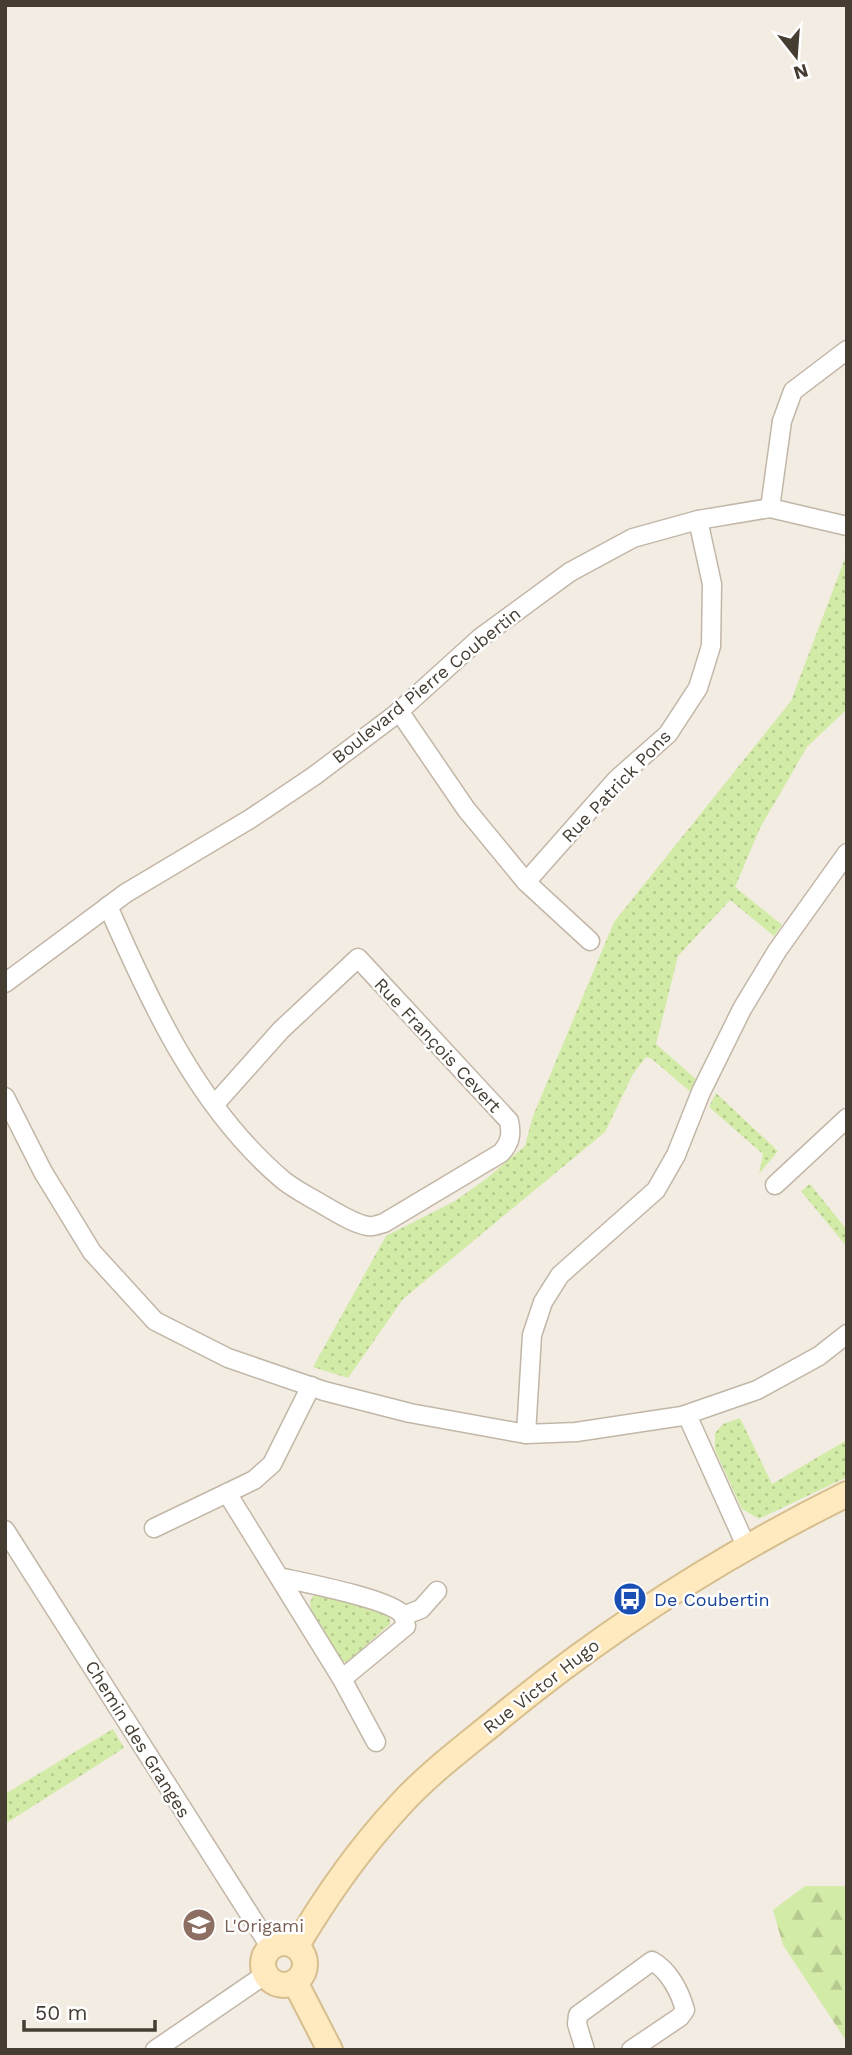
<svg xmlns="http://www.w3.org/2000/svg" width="852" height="2055" font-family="'Work Sans',sans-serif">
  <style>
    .green { fill: url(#green-dots) }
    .forest { fill: url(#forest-firs) }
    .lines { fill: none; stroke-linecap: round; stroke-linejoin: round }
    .street-casing { stroke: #c2b6a7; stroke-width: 21 }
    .secondary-casing { stroke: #d7be8d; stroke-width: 28 }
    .street { stroke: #fff; stroke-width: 18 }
    .secondary { stroke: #ffeac0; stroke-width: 24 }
    .labels { text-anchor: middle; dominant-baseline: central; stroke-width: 5; stroke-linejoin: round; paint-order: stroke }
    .street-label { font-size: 18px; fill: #453c32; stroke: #fff }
    .transit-label { font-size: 18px; fill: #164399; stroke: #fff; text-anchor: start }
    .education-label { font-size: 18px; fill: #785e54; stroke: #fff; text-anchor: start }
  </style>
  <defs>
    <pattern id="green-dots" width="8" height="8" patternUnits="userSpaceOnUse" patternTransform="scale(1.75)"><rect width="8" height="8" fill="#d2eba6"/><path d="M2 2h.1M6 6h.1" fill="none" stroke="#b6ca8f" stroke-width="1.8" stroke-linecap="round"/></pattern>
    <pattern id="forest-firs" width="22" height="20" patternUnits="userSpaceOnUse" patternTransform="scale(1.75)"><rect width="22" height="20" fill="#d2eba6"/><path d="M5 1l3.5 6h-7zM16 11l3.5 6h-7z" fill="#b6ca8f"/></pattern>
  </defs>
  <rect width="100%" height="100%" fill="#f3ece2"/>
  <g class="green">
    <path d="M 847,553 L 847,709 L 807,747 L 760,828 L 735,887 L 782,925 L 774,936 L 730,900 L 678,956 L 656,1044 L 698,1081 L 693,1094 L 652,1059 L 646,1057 L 633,1074 L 605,1132 L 403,1299 L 348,1378 L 313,1367 L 386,1236 L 455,1201 L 486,1179 L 525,1146 L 533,1116 L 614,922 L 791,701 Z"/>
    <path d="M 716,1093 L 778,1151 L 759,1174 L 763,1154 L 709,1107 Z"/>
    <path d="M 810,1184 L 847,1230 L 847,1247 L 801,1191 Z"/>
    <path d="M 740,1418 L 772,1484 L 847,1440 L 847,1477 L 759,1519 L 742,1509 L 715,1450 L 715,1433 L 723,1424 Z"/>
    <path d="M 319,1593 L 386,1611 L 390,1617 L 390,1624 L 347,1662 L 341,1661 L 311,1611 L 310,1602 L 313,1596 Z"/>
    <path d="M 113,1729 L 124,1748 L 5,1824 L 5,1794 Z"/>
  </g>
  <path class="forest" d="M 805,1886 L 847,1886 L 847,2042 L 783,1945 L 773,1910 Z"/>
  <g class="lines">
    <defs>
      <g id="street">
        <path d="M 770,508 L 782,421 L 793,391 L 847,350"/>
        <path d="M 399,711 L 466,809 L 526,882 L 590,941"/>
        <path d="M 526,882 L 617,779 L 668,734 L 698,688 L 711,646 L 712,584 L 698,520"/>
        <path d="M 108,906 C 151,1005 199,1109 283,1180 C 294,1189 308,1196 320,1203 C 332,1210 354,1224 368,1226 C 373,1227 380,1224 384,1223 L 501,1153 C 510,1143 512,1135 509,1121 L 358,958 L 281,1030 L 215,1104"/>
        <path d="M 5,983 L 126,893 L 250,819 L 314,776 L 395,715 L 480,638 L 570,572 L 633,538 L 698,520 L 770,508 L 847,526"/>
        <path d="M 5,1097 L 43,1172 L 92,1252 L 155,1321 L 228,1358 L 324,1391 L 410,1413 L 526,1434 L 576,1432 L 682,1416 L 757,1390 L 819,1356 L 847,1334"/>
        <path d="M 775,1185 L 847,1118"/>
        <path d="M 687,1415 L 747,1548"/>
        <path d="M 526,1434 L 532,1335 L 543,1302 L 560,1275 L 656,1190 L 676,1155 L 701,1092 L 742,1009 L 777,951 L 847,853"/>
        <path d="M 227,1493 L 342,1679 L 406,1626 C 405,1624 404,1616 403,1615 C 391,1599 301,1582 279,1577"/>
        <path d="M 154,1528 L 254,1480 L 272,1464 L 311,1386"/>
        <path d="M 5,1530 L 271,1948"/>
        <path d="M 403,1616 L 421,1609 L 437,1591"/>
        <path d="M 342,1679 L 376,1742"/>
        <path d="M 155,2050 L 266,1974"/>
        <path d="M 585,2050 L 577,2024 L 578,2015 L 652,1961 C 669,1970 680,1992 685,2010 L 680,2017 L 631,2050"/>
      </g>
      <g id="secondary">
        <circle cx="284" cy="1964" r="21"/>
        <path d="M 296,1947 C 326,1896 359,1849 399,1806 C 426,1776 460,1750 491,1725 C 601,1633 718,1558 847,1494"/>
        <path d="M 295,1982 L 330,2050"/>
      </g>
    </defs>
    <use href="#street" class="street-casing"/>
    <use href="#secondary" class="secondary-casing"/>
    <use href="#street" class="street"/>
    <use href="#secondary" class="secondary"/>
  </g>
  <defs>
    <symbol id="bus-disc" viewBox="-11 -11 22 22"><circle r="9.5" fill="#1a4fb4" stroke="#fff"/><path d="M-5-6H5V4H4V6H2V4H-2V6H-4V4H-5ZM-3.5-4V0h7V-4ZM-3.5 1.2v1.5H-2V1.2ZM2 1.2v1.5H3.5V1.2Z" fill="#fff"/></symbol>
    <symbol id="school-disc" viewBox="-11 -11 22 22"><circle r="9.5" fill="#8d6e63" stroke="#fff"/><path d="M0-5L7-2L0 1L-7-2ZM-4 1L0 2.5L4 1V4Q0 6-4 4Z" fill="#fff"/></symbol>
  </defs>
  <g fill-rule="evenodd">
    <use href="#bus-disc" x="611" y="1580" width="38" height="38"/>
    <use href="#school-disc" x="180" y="1906" width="38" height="38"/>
  </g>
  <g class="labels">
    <g class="street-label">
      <text transform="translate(426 685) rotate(-39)">Boulevard Pierre Coubertin</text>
      <text transform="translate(616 786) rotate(-46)">Rue Patrick Pons</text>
      <text transform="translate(438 1045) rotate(47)">Rue François Cevert</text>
      <text transform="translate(541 1686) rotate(-38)">Rue Victor Hugo</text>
      <text transform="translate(138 1739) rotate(58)">Chemin des Granges</text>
    </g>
    <g class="transit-label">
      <text x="654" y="1599">De Coubertin</text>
    </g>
    <g class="education-label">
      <text x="224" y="1925">L'Origami</text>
    </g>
  </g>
  <rect width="852" height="2055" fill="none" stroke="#453c32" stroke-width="14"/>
  <g transform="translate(796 56) rotate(163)" stroke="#ffffff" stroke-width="5" paint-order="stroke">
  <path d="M0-5L12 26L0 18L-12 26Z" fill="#453c32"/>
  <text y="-10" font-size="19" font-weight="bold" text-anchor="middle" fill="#453c32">N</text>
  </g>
  <path d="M24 2020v10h131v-10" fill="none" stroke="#453c32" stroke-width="3.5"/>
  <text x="35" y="2020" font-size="21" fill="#453c32" stroke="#ffffff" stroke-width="5" paint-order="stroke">50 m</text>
</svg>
